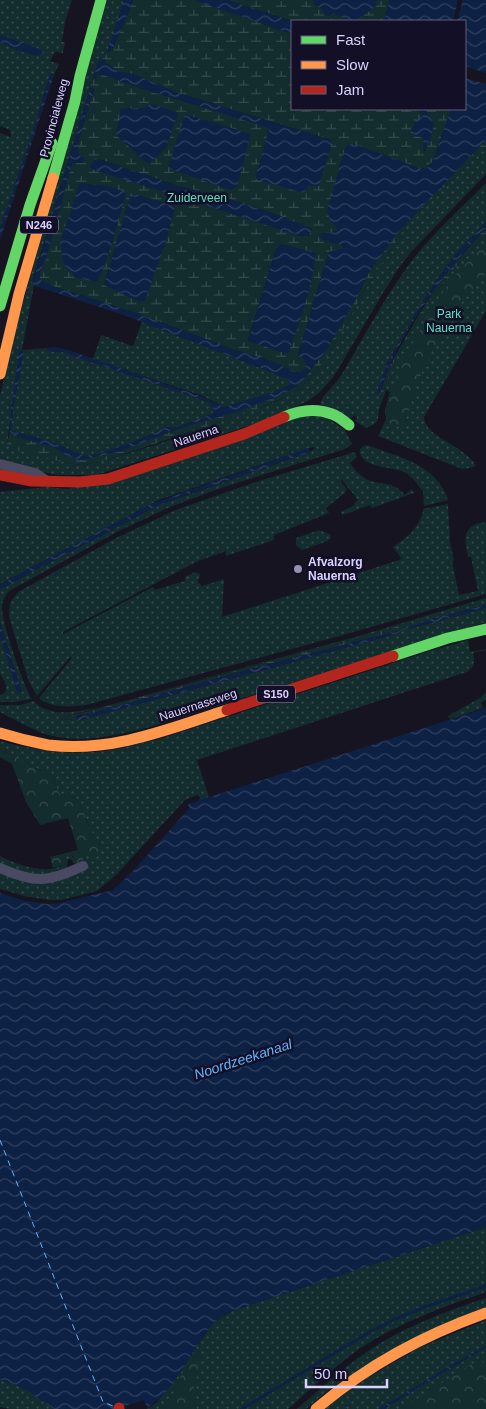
<svg xmlns="http://www.w3.org/2000/svg" width="486" height="1409" font-family="Helvetica,sans-serif">
  <style>
    .green { fill: url(#green-dots) }
    .forest { fill: url(#forest-crowns) }
    .wetland { fill: url(#wetland-marsh); fill-rule: evenodd }
    .water { fill: url(#water-waves) }
    .lines { fill: none; stroke-linecap: round; stroke-linejoin: round }
    .stream { stroke: #0d2144; stroke-width: 3 }
    .ferry { stroke: #62b6ff; stroke-width: 1; stroke-dasharray: 6 5; stroke-linecap: butt }
    .street { stroke: #4a4962; stroke-width: 10 }
    .fast { stroke: #63d668; stroke-width: 11 }
    .slow { stroke: #ff974d; stroke-width: 11 }
    .jam { stroke: #b3261e; stroke-width: 11 }
    .poi-dot { fill: #9591b1; stroke: #130f26; stroke-width: 2 }
    .labels { text-anchor: middle; dominant-baseline: central; stroke-width: 5; stroke-linejoin: round; paint-order: stroke }
    .shield { fill: #130f26; stroke: #9e99be; stroke-width: 1 }
    .shield-label { font-size: 11px; font-weight: bold; fill: #d9d4ff }
    .street-label { font-size: 12px; fill: #d9d4ff; stroke: #130f26 }
    .park-label { font-size: 12px; fill: #5fe0c0; stroke: #130f26 }
    .poi-label { font-size: 12px; font-weight: bold; fill: #d9d4ff; stroke: #130f26; text-anchor: start }
    .water-label { font-size: 14px; font-style: italic; fill: #62b6ff; stroke: #130f26 }
  </style>
  <defs>
    <pattern id="green-dots" width="8" height="8" patternUnits="userSpaceOnUse" patternTransform="scale(1.25)"><rect width="8" height="8" fill="#132c2d"/><path d="M2 2h.1M6 6h.1" fill="none" stroke="#354a4c" stroke-width="1.8" stroke-linecap="round"/></pattern>
    <pattern id="forest-crowns" width="20" height="18" patternUnits="userSpaceOnUse" patternTransform="scale(1.25)"><rect width="20" height="18" fill="#132c2d"/><path d="M2 6a3 3 0 1 1 6 0M12 15a3 3 0 1 1 6 0" fill="none" stroke="#354a4c"/></pattern>
    <pattern id="wetland-marsh" width="20" height="14" patternUnits="userSpaceOnUse" patternTransform="scale(1.25)"><rect width="20" height="14" fill="#132c2d"/><path d="M1 5h8M5 5V1M11 12h8M15 12V8" fill="none" stroke="#354a4c"/></pattern>
    <pattern id="water-waves" width="16" height="10" patternUnits="userSpaceOnUse" patternTransform="scale(1.25)"><rect width="16" height="10" fill="#0d2144"/><path d="M0 5q4-4 8 0t8 0" fill="none" stroke="#304060"/></pattern>
  </defs>
  <rect width="100%" height="100%" fill="#161421"/>
  <g class="green">
    <path d="M 0,0 L 72,0 L 65,22 L 62,42 L 65,42 L 63,53 L 55,52 L 50,61 L 59,64 L 54,75 L 51,74 L 49,78 L 34,129 L 0,229 L 0,133 L 11,137 L 10,130 L 0,126 L 0,42 L 18,51 L 16,41 L 0,35 Z"/>
    <path d="M 107,0 L 124,0 L 107,54 L 101,60 L 99,60 L 93,78 L 33,279 L 32,284 L 34,285 L 22,350 L 47,348 L 48,351 L 62,352 L 203,400 L 211,403 L 214,412 L 212,414 L 178,427 L 167,427 L 143,438 L 117,448 L 98,454 L 84,456 L 49,441 L 12,431 L 11,428 L 20,350 L 7,444 L 67,463 L 83,465 L 100,462 L 155,445 L 275,402 L 286,397 L 299,389 L 317,372 L 332,349 L 368,285 L 411,219 L 486,147 L 486,174 L 411,252 L 398,269 L 383,293 L 334,376 L 319,393 L 308,401 L 270,419 L 96,475 L 58,475 L 42,472 L 4,461 L 0,458 L 0,396 L 10,350 Z"/>
    <path d="M 486,183 L 486,222 L 455,255 L 438,278 L 422,303 L 387,363 L 377,394 L 382,397 L 391,367 L 425,308 L 448,275 L 486,234 L 486,311 L 424,417 C 425,438 465,445 476,466 L 470,468 L 462,469 L 378,436 L 386,419 L 385,410 L 390,392 L 386,390 C 384,397 380,404 379,410 C 378,422 379,423 366,428 L 355,421 L 357,418 L 355,415 L 350,419 L 320,404 C 322,395 337,383 342,374 C 364,337 384,298 410,263 C 432,234 460,209 486,183 Z"/>
    <path d="M 142,322 L 286,378 L 290,381 L 290,385 L 272,393 L 224,407 L 203,396 L 93,359 L 101,335 L 133,346 Z"/>
    <path d="M 303,416 L 325,417 L 345,430 L 352,444 L 345,449 L 221,488 L 170,507 L 119,531 L 9,591 C 6,595 3,599 2,605 C 0,618 24,687 32,699 L 14,702 L 0,702 L 0,695 L 3,694 L 6,691 L 6,685 L 0,673 L 0,635 L 17,691 L 19,693 L 22,692 L 0,622 L 0,589 L 159,505 L 310,452 L 315,448 L 313,447 L 309,448 L 159,500 L 0,584 L 0,492 L 48,487 L 68,489 Z"/>
    <path d="M 367,445 C 398,457 437,464 448,500 L 424,506 L 423,491 L 422,491 C 418,484 413,478 406,473 C 394,466 364,469 360,453 C 359,448 363,446 367,445 Z"/>
    <path d="M 355,452 L 357,457 L 350,463 C 355,470 360,476 368,480 C 383,486 392,480 405,495 L 412,489 L 414,493 L 372,508 L 370,505 L 343,515 L 341,512 L 355,505 L 354,503 L 358,500 L 342,480 L 341,482 L 347,490 L 345,491 L 346,492 L 326,508 L 329,513 L 274,535 L 274,540 L 226,556 L 226,551 L 196,562 L 175,573 L 63,632 L 63,634 L 153,587 L 155,590 L 185,581 L 185,577 L 195,572 L 200,574 L 198,582 L 202,586 L 224,579 L 222,617 L 402,559 L 393,547 C 408,537 420,527 424,508 L 428,508 L 448,504 L 450,542 L 454,561 L 452,561 L 459,595 L 478,591 L 471,557 L 468,557 C 464,538 462,525 486,522 L 486,594 L 343,635 L 86,705 C 70,707 55,708 41,700 L 39,698 L 72,658 L 70,657 L 37,696 L 29,682 L 9,617 L 10,603 L 18,592 L 118,537 L 178,509 L 259,481 Z"/>
    <path d="M 319,530 L 330,534 L 331,537 L 328,541 L 302,550 L 296,545 L 296,538 Z"/>
    <path d="M 486,598 L 486,605 L 458,612 L 401,630 L 401,628 L 396,628 L 143,695 L 355,637 Z"/>
    <path d="M 486,608 L 486,622 L 150,727 C 115,736 78,745 42,733 C 28,727 14,719 0,712 L 0,705 L 20,705 L 34,701 C 50,719 79,711 99,707 L 56,720 L 76,719 L 77,721 L 396,634 L 401,631 Z"/>
    <path d="M 468,640 L 470,652 L 486,649 L 486,650 L 473,653 C 475,661 475,667 467,672 L 197,760 L 209,797 L 199,801 L 200,797 L 197,795 L 185,800 L 117,874 L 97,891 L 61,900 L 48,900 L 24,896 L 0,889 L 0,871 C 31,886 56,883 86,868 L 84,863 L 76,866 L 72,860 L 69,859 C 66,862 68,867 65,871 C 39,880 25,876 0,864 L 0,856 C 18,865 44,875 64,865 L 67,854 L 70,854 L 77,862 L 83,860 L 86,853 L 97,852 L 100,846 L 90,829 L 79,802 L 74,798 L 60,794 C 55,788 56,781 52,776 L 0,749 L 0,741 C 36,751 73,756 111,750 C 126,748 141,742 156,740 L 433,650 Z"/>
    <path d="M 486,692 L 486,700 L 481,702 L 483,708 L 451,719 L 449,718 L 448,716 L 480,698 Z"/>
    <path d="M 486,1227 L 486,1292 C 443,1307 398,1323 359,1349 C 334,1367 311,1389 288,1409 L 147,1409 L 156,1403 L 166,1391 L 213,1323 L 232,1311 Z"/>
    <path d="M 486,1298 L 486,1307 L 331,1388 L 306,1409 L 297,1409 C 319,1390 341,1370 365,1353 C 401,1328 444,1312 486,1298 Z"/>
    <path d="M 486,1320 L 486,1409 L 325,1409 L 357,1384 L 418,1348 Z"/>
    <path d="M 0,1380 C 20,1383 38,1398 54,1409 L 9,1409 L 0,1407 Z"/>
  </g>
  <g class="forest">
    <path d="M 486,242 L 486,274 C 460,301 438,336 423,370 C 415,387 411,405 405,422 C 396,434 384,421 385,410 L 399,368 L 436,302 L 452,279 Z"/>
    <path d="M 0,749 L 52,776 C 56,781 55,788 60,794 L 74,798 L 79,802 L 90,829 L 99,843 L 100,846 L 99,851 L 93,854 L 86,853 L 83,860 L 77,863 L 72,855 L 68,854 L 66,856 L 65,862 L 64,865 L 53,868 L 50,857 L 78,850 L 68,818 L 40,825 L 26,802 L 12,764 L 0,757 Z"/>
    <path d="M 195,1356 L 199,1356 C 203,1366 195,1378 194,1388 C 193,1396 195,1402 197,1409 L 158,1409 L 167,1404 L 171,1399 L 176,1386 L 185,1368 Z"/>
    <path d="M 481,1361 L 486,1365 L 486,1409 L 401,1409 L 475,1362 Z"/>
  </g>
  <g class="wetland">
    <path d="M 133,0 L 194,0 L 292,34 L 292,109 L 419,109 L 419,111 L 423,117 L 424,151 L 426,110 L 424,109 L 451,109 L 433,161 L 426,168 L 419,168 L 353,144 L 345,149 L 336,183 L 336,226 L 338,229 L 331,233 L 321,233 L 322,239 L 343,246 L 344,249 L 329,252 L 298,354 L 298,356 L 304,359 L 306,363 L 305,367 L 306,368 L 300,373 L 265,359 L 235,350 L 139,314 L 55,287 L 40,280 L 40,272 L 46,258 L 72,163 L 83,163 L 79,156 L 77,146 L 94,89 L 90,88 L 93,78 L 95,79 L 97,74 L 104,75 L 140,88 L 267,127 L 269,129 L 268,132 L 332,142 L 328,139 L 175,92 L 133,74 L 118,72 L 101,60 L 107,54 L 107,51 L 109,52 L 112,50 L 128,14 ZM 142,108 L 150,163 L 146,162 L 117,135 L 121,109 ZM 96,158 L 178,186 L 220,196 L 278,215 L 312,229 L 301,236 L 90,168 ZM 130,197 L 175,206 L 165,244 L 104,285 ZM 282,244 L 288,354 L 287,354 L 248,340 L 276,249 Z"/>
    <path d="M 227,0 L 390,0 L 384,21 L 292,21 Z"/>
    <path d="M 486,137 L 486,147 L 411,219 L 368,285 L 332,349 L 317,372 L 299,389 L 286,397 L 238,416 L 100,462 L 83,465 L 67,463 L 10,448 L 7,444 L 10,432 L 85,458 L 150,439 L 283,393 L 307,375 L 321,356 L 363,282 L 387,243 Z"/>
    <path d="M 486,228 L 486,234 L 448,275 L 425,308 L 391,367 L 382,397 L 377,394 L 378,392 L 380,394 L 389,367 L 418,316 L 438,284 L 456,262 Z"/>
    <path d="M 396,627 L 401,628 L 401,630 L 247,670 L 90,714 L 79,715 L 76,717 L 76,719 L 55,720 Z"/>
  </g>
  <g class="water">
    <path d="M 124,0 L 133,0 L 128,14 L 112,50 L 109,52 L 107,51 Z"/>
    <path d="M 194,0 L 227,0 L 292,21 L 292,34 Z"/>
    <path d="M 313,0 L 377,0 L 375,7 L 356,21 L 341,17 L 333,13 L 329,16 L 324,13 L 322,9 L 315,5 Z"/>
    <path d="M 390,0 L 458,0 L 453,21 L 384,21 Z"/>
    <path d="M 463,0 L 486,0 L 486,73 L 465,66 L 465,21 L 457,21 Z"/>
    <path d="M 0,35 L 35,47 L 43,52 L 40,56 L 18,51 L 0,42 Z"/>
    <path d="M 105,59 L 106,63 L 118,72 L 133,74 L 175,92 L 331,140 L 332,143 L 319,186 L 308,186 L 304,193 L 255,179 L 269,129 L 267,127 L 140,88 L 104,75 L 97,74 L 95,79 L 93,78 L 99,60 Z"/>
    <path d="M 51,73 L 54,75 L 0,240 L 0,229 L 34,129 Z"/>
    <path d="M 465,78 L 486,84 L 486,140 L 400,230 L 371,269 L 355,301 L 326,351 L 309,371 L 306,377 L 297,386 L 284,394 L 239,411 L 171,431 L 122,451 L 81,460 L 66,455 L 53,447 L 21,438 L 10,432 L 9,426 L 19,350 L 24,351 L 12,417 L 11,428 L 12,431 L 49,441 L 84,456 L 98,454 L 117,448 L 143,438 L 167,427 L 178,427 L 212,414 L 214,412 C 213,405 210,402 203,400 L 62,352 L 47,351 L 47,348 L 55,347 L 71,351 L 203,397 L 224,407 L 272,393 L 290,385 L 290,381 L 286,378 L 124,315 L 32,285 L 90,88 L 94,89 L 77,146 L 79,156 L 84,157 L 83,163 L 72,163 L 46,258 L 40,272 L 40,280 L 55,287 L 139,314 L 235,350 L 265,359 L 299,373 L 306,368 L 305,367 L 306,363 L 304,359 L 298,356 L 298,354 L 329,252 L 344,248 L 343,246 L 322,239 L 320,236 L 321,233 L 331,233 L 338,229 L 336,226 L 331,222 L 327,211 L 345,148 L 348,145 L 353,144 L 419,168 C 426,169 430,167 433,161 L 451,109 L 465,109 Z"/>
    <path d="M 153,104 L 178,113 L 166,148 L 150,163 L 146,162 L 116,135 L 121,109 L 142,108 Z"/>
    <path d="M 419,109 L 426,110 L 434,124 L 430,140 L 424,153 L 423,138 L 410,134 L 416,120 L 423,117 L 419,111 Z"/>
    <path d="M 185,114 L 251,134 L 237,186 L 230,190 L 168,168 Z"/>
    <path d="M 95,158 L 178,186 L 220,196 L 278,215 L 312,229 L 309,236 L 301,236 L 89,168 Z"/>
    <path d="M 80,183 L 108,186 L 126,192 C 119,223 110,253 97,282 L 76,278 L 64,265 L 60,243 Z"/>
    <path d="M 136,194 L 175,206 L 165,244 L 145,301 L 140,302 L 104,285 L 130,197 Z"/>
    <path d="M 486,222 L 486,228 C 448,267 412,317 389,366 C 385,375 383,385 380,395 L 377,391 L 387,363 L 429,291 L 455,255 Z"/>
    <path d="M 282,244 L 316,253 C 312,288 300,322 288,354 L 248,341 L 276,249 Z"/>
    <path d="M 309,448 L 310,452 L 172,500 L 151,509 L 0,589 L 0,584 L 151,504 Z"/>
    <path d="M 486,605 L 486,608 L 401,631 L 396,634 L 77,721 L 76,719 L 76,717 L 90,714 L 247,670 L 401,630 L 432,619 Z"/>
    <path d="M 0,622 L 21,689 L 21,692 L 20,693 L 17,691 L 0,635 Z"/>
    <path d="M 486,708 L 486,1227 L 232,1311 C 226,1314 218,1318 213,1324 C 190,1350 177,1390 147,1408 L 144,1400 L 116,1409 L 54,1409 L 21,1387 L 6,1381 L 0,1380 L 0,893 L 25,901 L 49,904 L 60,903 L 113,890 L 132,872 L 187,811 L 189,808 L 188,804 Z"/>
    <path d="M 486,1346 L 486,1348 L 421,1386 L 385,1409 L 378,1409 L 453,1364 Z"/>
  </g>
  <g class="lines">
    <path class="stream" d="M 242,1409 L 373,1330 L 400,1317 L 425,1307 L 486,1286"/>
    <path class="ferry" d="M 0,1140 L 103,1402 L 113,1406"/>
    <g class="street">
      <path d="M 0,464 L 35,473 L 47,481"/>
      <path d="M 0,868 C 36,884 48,882 83,866"/>
    </g>
    <g class="fast">
      <path d="M 53,178 L 75,101 L 80,76 L 101,0"/>
      <path d="M 0,306 L 30,205 L 52,143"/>
      <path d="M 284,417 C 300,410 316,408 332,414 C 338,416 344,421 349,425"/>
      <path d="M 393,656 L 448,638 L 486,629"/>
    </g>
    <g class="slow">
      <path d="M 0,374 L 19,294 L 53,178"/>
      <path d="M 0,733 C 16,738 32,742 48,745 C 111,753 169,729 227,710"/>
      <path d="M 316,1409 C 368,1365 422,1336 486,1313"/>
    </g>
    <g class="jam">
      <path d="M 0,475 L 32,481 L 80,482 L 108,479 L 244,434 L 284,417"/>
      <path d="M 227,710 L 393,656"/>
      <path d="M 119,1408 L 119,1409"/>
    </g>
  </g>
  <circle class="poi-dot" cx="298" cy="569" r="5"/>
  <g class="labels">
    <g class="shield">
      <rect x="20" y="216.5" width="38" height="17" rx="4"/>
      <rect x="257" y="685.5" width="38" height="17" rx="4"/>
    </g>
    <g class="shield-label">
      <text x="39" y="225">N246</text>
      <text x="276" y="694">S150</text>
    </g>
    <g class="street-label">
      <text transform="translate(54 118) rotate(-75)">Provincialeweg</text>
      <text transform="translate(196 436) rotate(-19)">Nauerna</text>
      <text transform="translate(198 705) rotate(-18)">Nauernaseweg</text>
    </g>
    <g class="park-label">
      <text x="197" y="198">Zuiderveen</text>
      <text x="449" y="314">Park<tspan x="449" dy="14">Nauerna</tspan></text>
    </g>
    <g class="poi-label">
      <text x="308" y="562">Afvalzorg<tspan x="308" dy="14">Nauerna</tspan></text>
    </g>
    <g class="water-label">
      <text transform="translate(243 1059) rotate(-18)">Noordzeekanaal</text>
    </g>
  </g>
  <rect x="291" y="20" width="175" height="90" fill="#130f26" stroke="#625e7d"/>
  <rect x="301" y="36" width="25" height="8" fill="#63d668" stroke="#625e7d"/>
  <text x="336" y="45" font-size="15" fill="#d9d4ff">Fast</text>
  <rect x="301" y="61" width="25" height="8" fill="#ff974d" stroke="#625e7d"/>
  <text x="336" y="70" font-size="15" fill="#d9d4ff">Slow</text>
  <rect x="301" y="86" width="25" height="8" fill="#b3261e" stroke="#625e7d"/>
  <text x="336" y="95" font-size="15" fill="#d9d4ff">Jam</text>
  <path d="M306 1379v8h81v-8" fill="none" stroke="#d9d4ff" stroke-width="2.5"/>
  <text x="314" y="1379" font-size="15" fill="#d9d4ff" stroke="#130f26" stroke-width="4" paint-order="stroke">50 m</text>
</svg>
